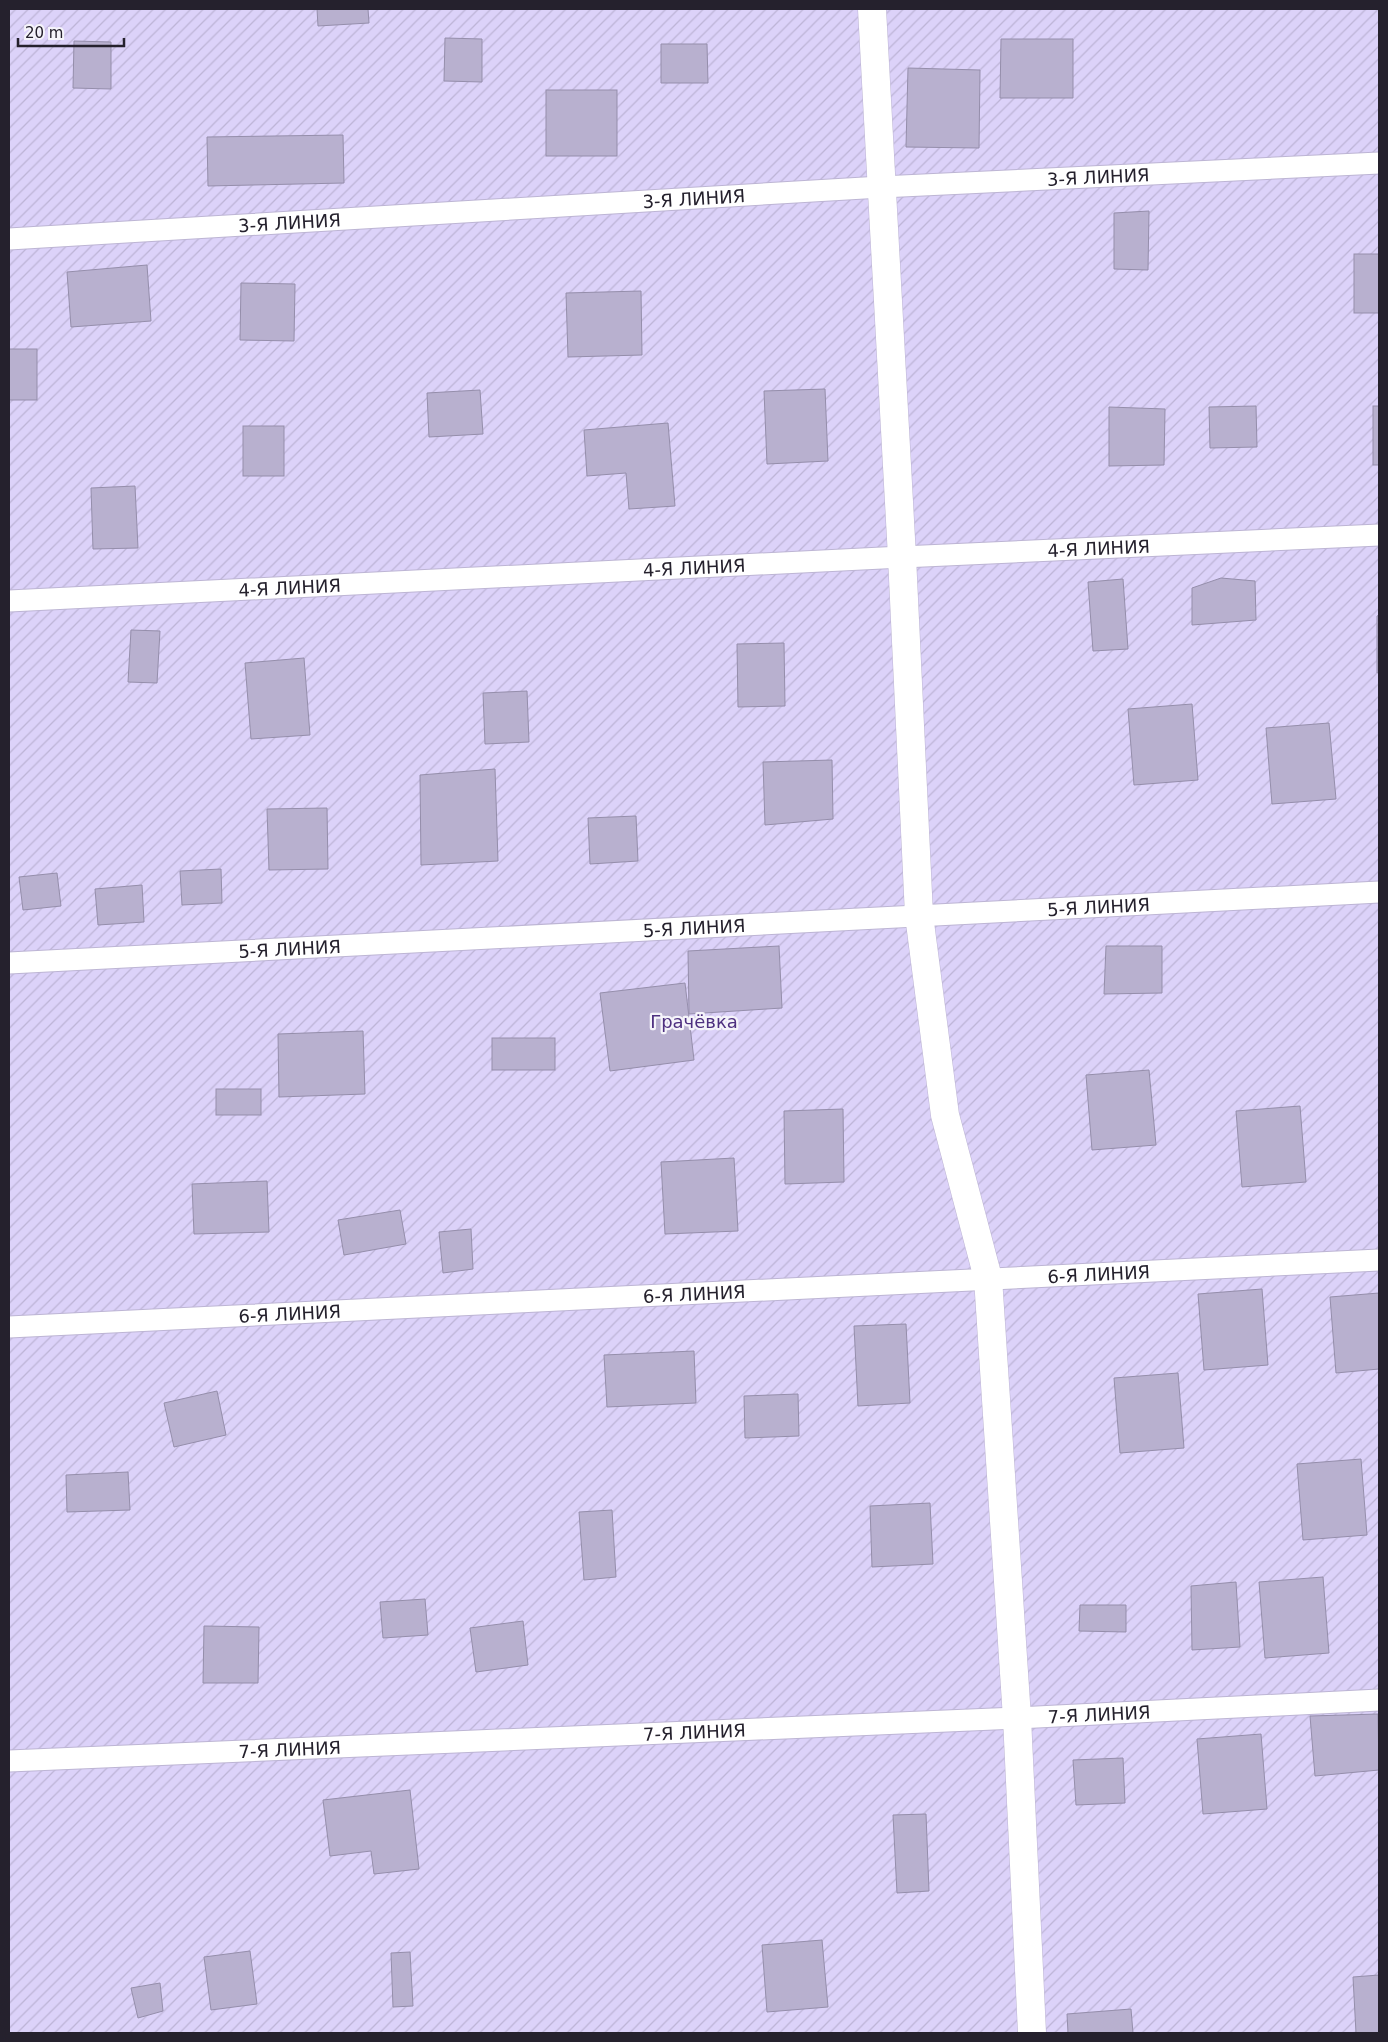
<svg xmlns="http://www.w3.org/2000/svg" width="1388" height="2042" font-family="'DejaVu Sans',sans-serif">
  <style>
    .garden { fill: url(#garden-furrows) }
    .building { fill: #b8b0cf; stroke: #958eab }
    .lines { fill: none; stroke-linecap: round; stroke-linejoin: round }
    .service-casing { stroke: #bdb5d4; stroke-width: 23 }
    .minor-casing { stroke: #bdb5d4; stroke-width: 29 }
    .service { stroke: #fff; stroke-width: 21 }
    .minor { stroke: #fff; stroke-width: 28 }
    .labels { text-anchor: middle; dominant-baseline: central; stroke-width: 4.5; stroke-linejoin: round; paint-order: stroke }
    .street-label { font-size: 18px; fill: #25212d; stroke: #f5f4fa }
    .park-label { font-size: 18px; fill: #4e3080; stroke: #f5f4fa }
  </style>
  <defs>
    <pattern id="garden-furrows" width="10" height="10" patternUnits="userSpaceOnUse" patternTransform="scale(1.25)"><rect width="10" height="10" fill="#dcd2f9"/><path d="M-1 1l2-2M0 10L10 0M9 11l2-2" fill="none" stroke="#bdb4d6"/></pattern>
  </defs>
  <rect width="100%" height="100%" fill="#f5f4fa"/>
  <rect class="garden" x="9" y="9" width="1370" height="2024"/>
  <g class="building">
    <path d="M 317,9 L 368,9 L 369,23 L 318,26 Z"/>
    <path d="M 445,38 L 482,39 L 482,82 L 444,81 Z"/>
    <path d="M 1001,39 L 1073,39 L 1073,98 L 1000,98 Z"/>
    <path d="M 74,41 L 111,42 L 111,89 L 73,88 Z"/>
    <path d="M 661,44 L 707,44 L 708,83 L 661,83 Z"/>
    <path d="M 908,68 L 980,70 L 979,148 L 906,147 Z"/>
    <rect x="546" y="90" width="71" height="66"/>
    <path d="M 343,135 L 344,183 L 208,186 L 207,137 Z"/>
    <path d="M 1149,211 L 1148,270 L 1114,269 L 1114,213 Z"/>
    <rect x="1354" y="254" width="25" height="59"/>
    <path d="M 147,265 L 151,321 L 71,327 L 67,272 Z"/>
    <path d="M 241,283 L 295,284 L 294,341 L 240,340 Z"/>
    <path d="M 641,291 L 642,355 L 568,357 L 566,293 Z"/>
    <rect x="9" y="349" width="28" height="51"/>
    <path d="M 825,389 L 828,461 L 767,464 L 764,391 Z"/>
    <path d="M 480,390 L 483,434 L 429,437 L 427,393 Z"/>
    <path d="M 1256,406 L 1257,447 L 1210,448 L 1209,407 Z"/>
    <rect x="1373" y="406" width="6" height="59"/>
    <path d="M 1109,407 L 1165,409 L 1164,465 L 1109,466 Z"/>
    <path d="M 668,423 L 675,506 L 629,509 L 626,473 L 587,476 L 584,430 Z"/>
    <rect x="243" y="426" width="41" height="50"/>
    <path d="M 135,486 L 138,548 L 93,549 L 91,488 Z"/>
    <path d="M 1221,578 L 1255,581 L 1256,620 L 1192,625 L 1192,588 Z"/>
    <path d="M 1123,579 L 1128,649 L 1093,651 L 1088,582 Z"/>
    <path d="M 1379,615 L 1379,672 L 1377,673 L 1377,616 Z"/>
    <path d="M 131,630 L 160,631 L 157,683 L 128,682 Z"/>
    <path d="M 784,643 L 785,706 L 738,707 L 737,644 Z"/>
    <path d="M 304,658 L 310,735 L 251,739 L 245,663 Z"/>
    <path d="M 527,691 L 529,742 L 485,744 L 483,693 Z"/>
    <path d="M 1192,704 L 1198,780 L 1134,785 L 1128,709 Z"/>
    <path d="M 1329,723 L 1336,799 L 1272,804 L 1266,728 Z"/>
    <path d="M 832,760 L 833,819 L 765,825 L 763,762 Z"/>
    <path d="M 495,769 L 498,861 L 421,865 L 420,775 Z"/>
    <path d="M 327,808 L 328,869 L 269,870 L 267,809 Z"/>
    <path d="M 636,816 L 638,861 L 590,864 L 588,818 Z"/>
    <path d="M 221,869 L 222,903 L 182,905 L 180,871 Z"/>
    <path d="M 57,873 L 61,906 L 23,910 L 19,877 Z"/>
    <path d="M 142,885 L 144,922 L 98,925 L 95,889 Z"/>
    <path d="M 779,946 L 782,1008 L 689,1014 L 688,951 Z"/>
    <path d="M 1106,946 L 1162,946 L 1162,993 L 1104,994 Z"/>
    <path d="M 685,983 L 694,1060 L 610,1071 L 600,993 Z"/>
    <path d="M 363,1031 L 365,1094 L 279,1097 L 278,1034 Z"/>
    <rect x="492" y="1038" width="63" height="32"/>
    <path d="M 1149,1070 L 1156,1145 L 1092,1150 L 1086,1075 Z"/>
    <rect x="216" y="1089" width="45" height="26"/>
    <path d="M 1300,1106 L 1306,1182 L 1242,1187 L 1236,1111 Z"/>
    <path d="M 843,1109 L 844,1182 L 785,1184 L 784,1111 Z"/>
    <path d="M 734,1158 L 738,1231 L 665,1234 L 661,1162 Z"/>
    <path d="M 267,1181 L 269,1232 L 194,1234 L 192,1184 Z"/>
    <path d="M 400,1210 L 406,1244 L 344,1255 L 338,1220 Z"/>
    <path d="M 471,1229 L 473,1269 L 443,1273 L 439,1232 Z"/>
    <path d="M 1262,1289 L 1268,1365 L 1204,1370 L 1198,1294 Z"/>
    <path d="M 1379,1293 L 1379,1369 L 1336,1373 L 1330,1297 Z"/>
    <path d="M 906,1324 L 910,1403 L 858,1406 L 854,1326 Z"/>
    <path d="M 694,1351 L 696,1403 L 607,1407 L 604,1355 Z"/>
    <path d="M 1178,1373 L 1184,1448 L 1120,1453 L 1114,1378 Z"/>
    <path d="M 217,1391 L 226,1435 L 174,1447 L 164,1403 Z"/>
    <path d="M 798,1394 L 799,1436 L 745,1438 L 744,1396 Z"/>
    <path d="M 1361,1459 L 1367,1535 L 1303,1540 L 1297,1464 Z"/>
    <path d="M 128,1472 L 130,1510 L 67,1512 L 66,1475 Z"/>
    <path d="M 930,1503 L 933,1564 L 872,1567 L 870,1506 Z"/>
    <path d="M 612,1510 L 616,1577 L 584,1580 L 579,1512 Z"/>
    <path d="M 1323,1577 L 1329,1653 L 1265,1658 L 1259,1582 Z"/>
    <path d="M 1236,1582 L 1240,1647 L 1192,1650 L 1191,1586 Z"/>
    <path d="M 425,1599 L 428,1635 L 383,1638 L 380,1602 Z"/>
    <path d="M 1080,1605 L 1126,1605 L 1126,1632 L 1079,1631 Z"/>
    <path d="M 523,1621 L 528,1665 L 476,1672 L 470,1628 Z"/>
    <path d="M 204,1626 L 259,1627 L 258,1683 L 203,1683 Z"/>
    <path d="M 1378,1714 L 1379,1770 L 1315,1776 L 1310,1716 Z"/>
    <path d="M 1261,1734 L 1267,1809 L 1203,1814 L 1197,1739 Z"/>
    <path d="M 1123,1758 L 1125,1803 L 1076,1805 L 1073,1760 Z"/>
    <path d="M 410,1790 L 419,1869 L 374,1874 L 371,1851 L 330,1856 L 323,1800 Z"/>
    <path d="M 926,1814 L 929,1891 L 897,1893 L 893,1815 Z"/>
    <path d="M 822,1940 L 828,2007 L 767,2012 L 762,1945 Z"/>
    <path d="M 250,1951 L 257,2004 L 211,2010 L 204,1957 Z"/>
    <path d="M 410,1952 L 413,2006 L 393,2007 L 391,1953 Z"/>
    <path d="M 1379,1975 L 1379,2033 L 1356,2033 L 1353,1977 Z"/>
    <path d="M 160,1983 L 163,2011 L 138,2018 L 131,1988 Z"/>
    <path d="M 1131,2009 L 1133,2033 L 1068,2033 L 1067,2014 Z"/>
  </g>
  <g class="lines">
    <defs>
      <g id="service">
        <path id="s1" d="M 9,239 L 881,187 L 1379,163"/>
        <path id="s2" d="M 9,601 L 902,557 L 1379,535"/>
        <path id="s3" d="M 9,963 L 1379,892"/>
        <path id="s4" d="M 9,1327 L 1379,1260"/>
        <path id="s5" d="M 9,1761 L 1017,1718 L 1379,1700"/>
      </g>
      <path id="minor" d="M 872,9 L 902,557 L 919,915 L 945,1115 L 988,1278 L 1017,1718 L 1032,2033"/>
    </defs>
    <use href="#service" class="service-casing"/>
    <use href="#minor" class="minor-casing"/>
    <use href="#service" class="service"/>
    <use href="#minor" class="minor"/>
  </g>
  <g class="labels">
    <g class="street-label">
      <text stroke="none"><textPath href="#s1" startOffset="1091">3-Я ЛИНИЯ</textPath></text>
      <text stroke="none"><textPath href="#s1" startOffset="686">3-Я ЛИНИЯ</textPath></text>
      <text stroke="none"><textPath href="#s1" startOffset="281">3-Я ЛИНИЯ</textPath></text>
      <text stroke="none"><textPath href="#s2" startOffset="1091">4-Я ЛИНИЯ</textPath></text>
      <text stroke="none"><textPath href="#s2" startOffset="686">4-Я ЛИНИЯ</textPath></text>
      <text stroke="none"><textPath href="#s2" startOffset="281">4-Я ЛИНИЯ</textPath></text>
      <text stroke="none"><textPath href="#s3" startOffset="1091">5-Я ЛИНИЯ</textPath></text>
      <text stroke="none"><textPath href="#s3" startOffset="686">5-Я ЛИНИЯ</textPath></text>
      <text stroke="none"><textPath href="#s3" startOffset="281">5-Я ЛИНИЯ</textPath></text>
      <text stroke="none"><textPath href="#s4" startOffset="1091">6-Я ЛИНИЯ</textPath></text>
      <text stroke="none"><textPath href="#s4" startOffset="686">6-Я ЛИНИЯ</textPath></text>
      <text stroke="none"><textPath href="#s4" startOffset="281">6-Я ЛИНИЯ</textPath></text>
      <text stroke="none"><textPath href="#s5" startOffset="1091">7-Я ЛИНИЯ</textPath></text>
      <text stroke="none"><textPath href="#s5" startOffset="686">7-Я ЛИНИЯ</textPath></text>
      <text stroke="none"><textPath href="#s5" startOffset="281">7-Я ЛИНИЯ</textPath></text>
    </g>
    <g class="park-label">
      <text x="694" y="1021">Грачёвка</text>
    </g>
  </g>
  <rect width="1388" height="2042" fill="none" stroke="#25212d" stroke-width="20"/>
  <path d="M18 38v8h106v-8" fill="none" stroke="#25212d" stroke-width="2.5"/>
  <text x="25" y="38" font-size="15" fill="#25212d" stroke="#f5f4fa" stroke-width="4" paint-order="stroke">20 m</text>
</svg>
